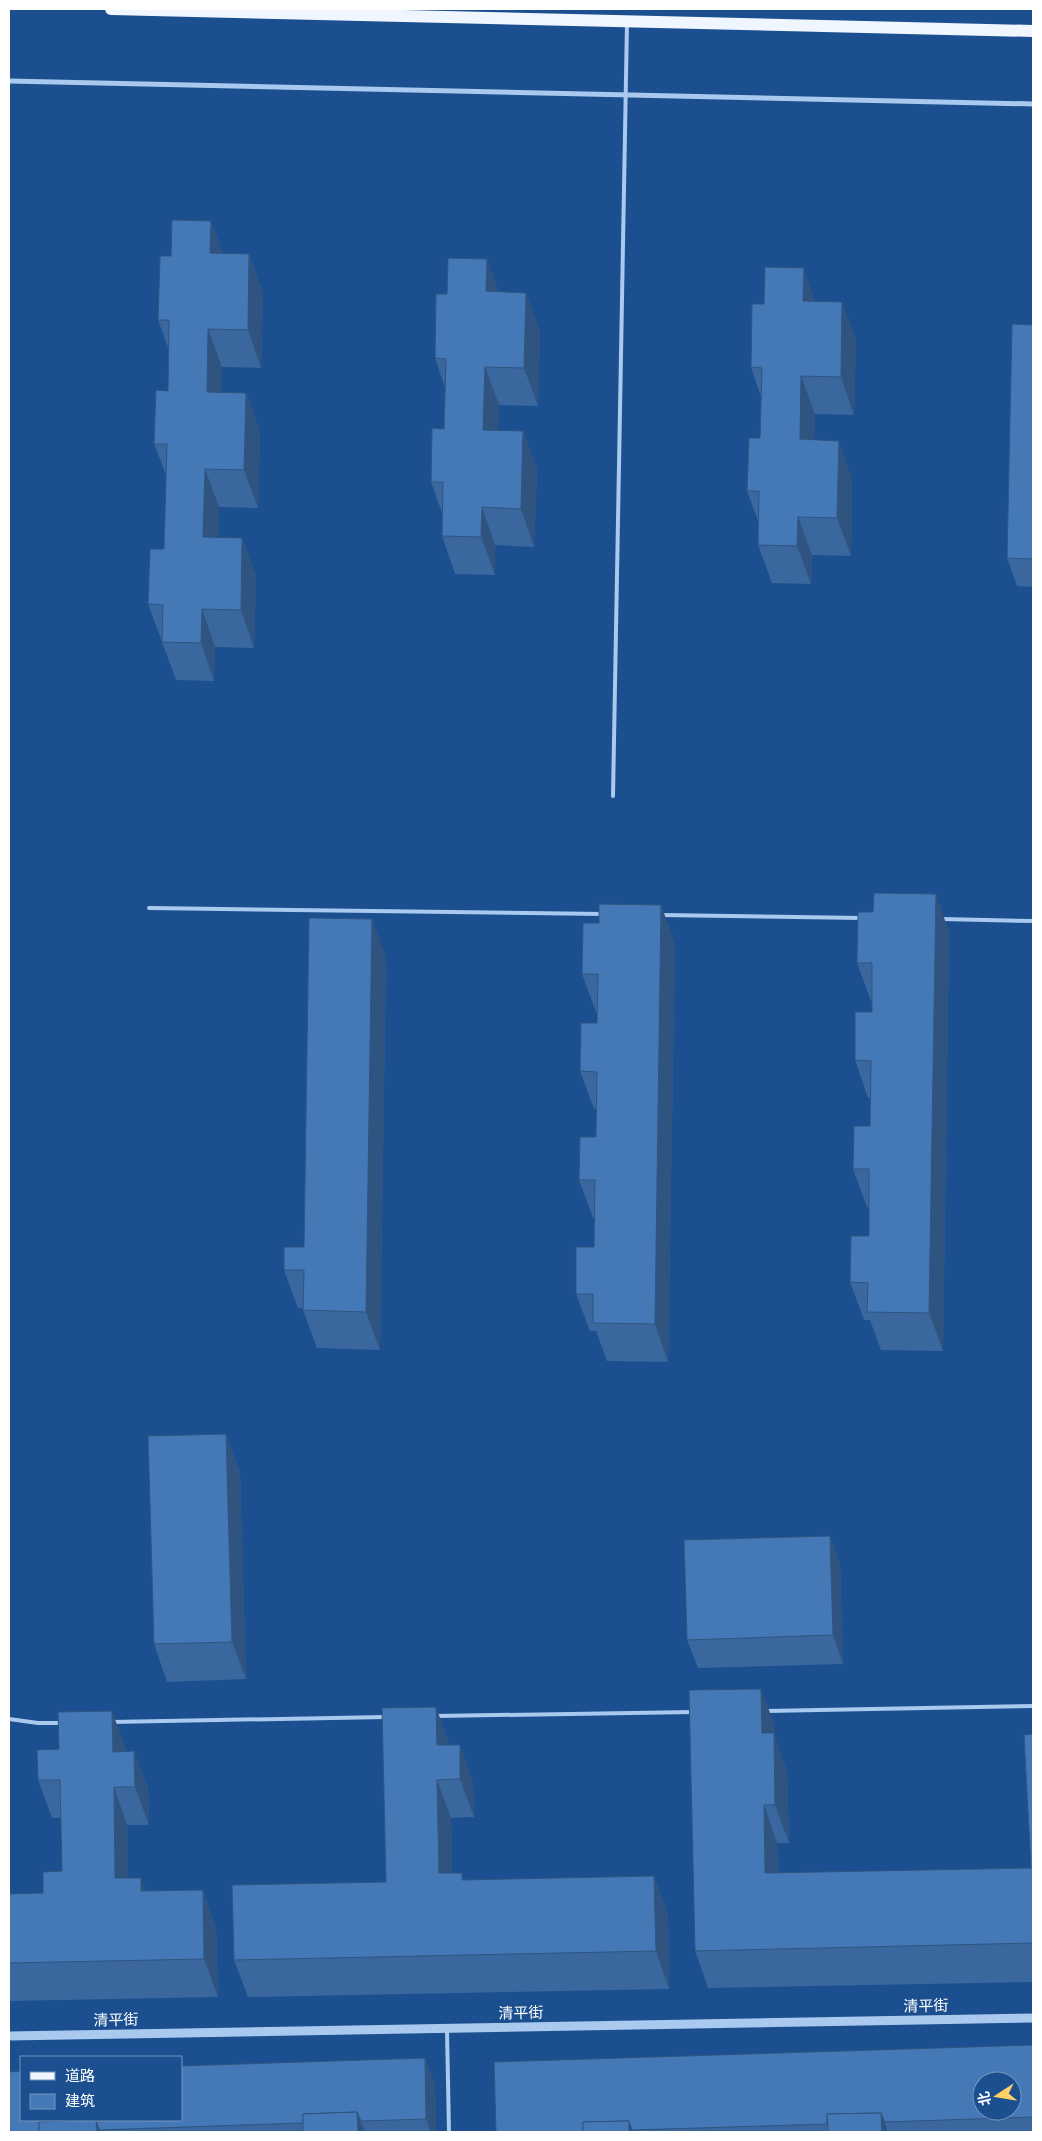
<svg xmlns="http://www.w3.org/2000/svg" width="1042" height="2141" font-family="'Fira Sans','Noto Sans SC',sans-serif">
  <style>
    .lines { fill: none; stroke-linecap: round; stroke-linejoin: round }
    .service { stroke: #a9c9ee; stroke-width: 4 }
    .minor { stroke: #a9c9ee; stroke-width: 5 }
    .tertiary { stroke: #a9c9ee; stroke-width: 9 }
    .primary { stroke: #f0f6ff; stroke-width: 12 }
    .wall { fill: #3a679d }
    .shaded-wall { fill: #305480 }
    .building { fill: #4478b7; stroke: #305480; fill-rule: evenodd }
    .labels { text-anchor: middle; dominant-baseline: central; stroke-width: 4; stroke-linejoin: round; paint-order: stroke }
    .street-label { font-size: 15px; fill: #fff; stroke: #1b4f8f }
  </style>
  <rect width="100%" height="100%" fill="#1b4f8f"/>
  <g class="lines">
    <g class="service">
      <path d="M 613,796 L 627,23"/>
      <path d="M 149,908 L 604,914"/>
      <path d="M 661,915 L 862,918"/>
      <path d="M 941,919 L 1033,921"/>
      <path d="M 766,1711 L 1033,1706"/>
      <path d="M 436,1716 L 694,1712"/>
      <path d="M 9,1719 L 38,1723 L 64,1723"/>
      <path d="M 111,1722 L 386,1717"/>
      <path d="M 447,2030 L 449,2132"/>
    </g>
    <path class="minor" d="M 9,81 L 1033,104"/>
    <path class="tertiary" d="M 9,2036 L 1033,2018"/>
    <path class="primary" d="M 111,9 L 1033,31"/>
  </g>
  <g class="wall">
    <path d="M 223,253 L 263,292 L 261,368 L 222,367 L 221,392 L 246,393 L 260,431 L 258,508 L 219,507 L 218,538 L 242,538 L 256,576 L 254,648 L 215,647 L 214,681 L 176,680 L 148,604 L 164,549 L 166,475 L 154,444 L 168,391 L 169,350 L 158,320 L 171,256 Z"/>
    <path d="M 499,292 L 540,330 L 538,406 L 499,405 L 498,430 L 523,431 L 537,469 L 534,547 L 495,545 L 495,575 L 455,574 L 442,536 L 442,513 L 431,482 L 444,429 L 445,388 L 435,358 L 447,294 Z"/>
    <path d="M 816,301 L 856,339 L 854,415 L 815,414 L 814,440 L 852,478 L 851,556 L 812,555 L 811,584 L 772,583 L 758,545 L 758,521 L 747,491 L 760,438 L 761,397 L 751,367 L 764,304 Z"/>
    <path d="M 1033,325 L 1033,587 L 1017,586 L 1007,558 Z"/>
    <path d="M 949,932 L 943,1351 L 881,1350 L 870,1320 L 864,1320 L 850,1282 L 869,1236 L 869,1207 L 867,1207 L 853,1169 L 870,1126 L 871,1098 L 868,1098 L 855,1060 L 872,1012 L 872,1001 L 871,1001 L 857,963 Z"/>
    <path d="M 675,943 L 668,1362 L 607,1361 L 596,1331 L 590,1331 L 576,1294 L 594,1247 L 594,1218 L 593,1218 L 579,1180 L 596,1137 L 596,1109 L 594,1109 L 580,1071 L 597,1023 L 598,1012 L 596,1012 L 582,974 Z"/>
    <path d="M 386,957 L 380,1350 L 317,1348 L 303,1310 L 303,1308 L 298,1308 L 284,1270 L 304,1247 Z"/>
    <path d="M 226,1434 L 240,1472 L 246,1679 L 167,1682 L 154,1644 Z"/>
    <path d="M 830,1536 L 840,1565 L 843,1664 L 698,1668 L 687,1640 Z"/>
    <path d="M 775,1726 L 775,1738 L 787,1771 L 789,1843 L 777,1843 L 778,1873 L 1031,1868 L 1033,1734 L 1033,1982 L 708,1988 L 695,1951 Z"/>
    <path d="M 450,1745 L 473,1783 L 474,1817 L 451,1818 L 452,1873 L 465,1880 L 654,1876 L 668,1914 L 669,1989 L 248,1997 L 234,1960 L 386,1882 Z"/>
    <path d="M 126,1749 L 126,1751 L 134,1751 L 148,1789 L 149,1825 L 127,1825 L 128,1878 L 146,1891 L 203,1890 L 216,1928 L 218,1997 L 9,2001 L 9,1894 L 43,1893 L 62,1871 L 61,1818 L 52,1818 L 38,1780 Z"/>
    <path d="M 1033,2045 L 1033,2132 L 496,2132 Z"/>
    <path d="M 425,2058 L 435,2086 L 436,2132 L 9,2132 Z"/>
  </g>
  <g class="shaded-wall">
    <path d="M 211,221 L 225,258 L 210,253 Z"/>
    <path d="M 249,254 L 263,292 L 261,368 L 248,330 Z"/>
    <path d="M 487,259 L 501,297 L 486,291 Z"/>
    <path d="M 804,268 L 817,306 L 803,301 Z"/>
    <path d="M 526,293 L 540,330 L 538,406 L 524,368 Z"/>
    <path d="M 842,302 L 856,339 L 854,415 L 841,377 Z"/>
    <path d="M 208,329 L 222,367 L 221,430 L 207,392 Z"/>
    <path d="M 485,367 L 499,405 L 497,468 L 483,430 Z"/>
    <path d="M 801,376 L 815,414 L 813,477 L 800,439 Z"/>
    <path d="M 246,393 L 260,431 L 258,508 L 244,470 Z"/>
    <path d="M 523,431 L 537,469 L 534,547 L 521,509 Z"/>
    <path d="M 839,441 L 852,478 L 851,556 L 837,518 Z"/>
    <path d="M 205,469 L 219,507 L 217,575 L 203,537 Z"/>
    <path d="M 482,507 L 495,545 L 495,575 L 481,537 Z"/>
    <path d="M 798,517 L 812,555 L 811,584 L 797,546 Z"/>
    <path d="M 242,538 L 256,576 L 254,648 L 241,610 Z"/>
    <path d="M 202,609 L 215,647 L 214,681 L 201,643 Z"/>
    <path d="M 936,894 L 949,932 L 943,1351 L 929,1313 Z"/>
    <path d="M 661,905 L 675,943 L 668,1362 L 655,1324 Z"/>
    <path d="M 372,919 L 386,957 L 380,1350 L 366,1312 Z"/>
    <path d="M 226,1434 L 240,1472 L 246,1679 L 232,1642 Z"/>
    <path d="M 830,1536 L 840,1565 L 843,1664 L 833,1635 Z"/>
    <path d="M 761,1689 L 775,1726 L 775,1738 L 787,1771 L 789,1843 L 775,1805 L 762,1733 Z"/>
    <path d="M 436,1707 L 450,1745 L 437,1745 Z"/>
    <path d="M 112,1711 L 126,1749 L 126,1787 L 113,1752 Z"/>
    <path d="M 460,1745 L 473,1783 L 474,1817 L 460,1779 Z"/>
    <path d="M 134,1751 L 148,1789 L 149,1825 L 135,1787 Z"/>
    <path d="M 437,1780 L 451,1818 L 453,1911 L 439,1873 Z"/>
    <path d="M 114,1787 L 127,1825 L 129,1916 L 115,1878 Z"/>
    <path d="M 764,1805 L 777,1843 L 779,1911 L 765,1873 Z"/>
    <path d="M 654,1876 L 668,1914 L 669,1989 L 656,1951 Z"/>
    <path d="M 141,1878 L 155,1916 L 141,1891 Z"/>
    <path d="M 203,1890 L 216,1928 L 218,1997 L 204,1959 Z"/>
    <path d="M 425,2058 L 435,2086 L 436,2132 L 431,2132 L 426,2119 Z"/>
    <path d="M 357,2112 L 365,2132 L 358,2132 Z"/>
    <path d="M 881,2113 L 888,2132 L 882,2132 Z"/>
    <path d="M 96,2120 L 100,2132 L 97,2132 Z"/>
    <path d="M 629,2121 L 633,2132 L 629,2132 Z"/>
  </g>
  <g class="building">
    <path d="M 172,220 L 211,221 L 210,253 L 249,254 L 248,330 L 208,329 L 207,392 L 246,393 L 244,470 L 205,469 L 203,537 L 242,538 L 241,610 L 202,609 L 201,643 L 162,642 L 163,605 L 148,604 L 150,549 L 164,549 L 167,444 L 154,444 L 156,390 L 168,391 L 169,320 L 158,320 L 160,256 L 171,256 Z"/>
    <path d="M 448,258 L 487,259 L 486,291 L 526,293 L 524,368 L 485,367 L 483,430 L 523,431 L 521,509 L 482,507 L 481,537 L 442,536 L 443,482 L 431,482 L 432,428 L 444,429 L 446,359 L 435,358 L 436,294 L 447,294 Z"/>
    <path d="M 765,267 L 804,268 L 803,301 L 842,302 L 841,377 L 801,376 L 800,439 L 839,441 L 837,518 L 798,517 L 797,546 L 758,545 L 759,491 L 747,491 L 749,438 L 760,438 L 762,368 L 751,367 L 752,304 L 764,304 Z"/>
    <path d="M 1012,324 L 1033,325 L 1033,559 L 1007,558 Z"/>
    <path d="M 874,893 L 936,894 L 929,1313 L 867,1312 L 868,1283 L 850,1282 L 851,1236 L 869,1236 L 869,1169 L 853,1169 L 854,1126 L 870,1126 L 871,1061 L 855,1060 L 855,1012 L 872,1012 L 872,963 L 857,963 L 858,912 L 873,912 Z"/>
    <path d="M 599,904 L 661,905 L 655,1324 L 593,1323 L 593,1294 L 576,1294 L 576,1247 L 594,1247 L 595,1180 L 579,1180 L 580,1137 L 596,1137 L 597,1072 L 580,1071 L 581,1023 L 597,1023 L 598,974 L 582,974 L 583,923 L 599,923 Z"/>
    <path d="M 309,918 L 372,919 L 366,1312 L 303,1310 L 304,1270 L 284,1270 L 284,1247 L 304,1247 Z"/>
    <path d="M 226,1434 L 232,1642 L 154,1644 L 148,1436 Z"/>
    <path d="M 830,1536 L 833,1635 L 687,1640 L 684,1540 Z"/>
    <path d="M 761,1689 L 762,1733 L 774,1733 L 775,1805 L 764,1805 L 765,1873 L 1031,1868 L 1024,1735 L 1033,1734 L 1033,1943 L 695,1951 L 689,1690 Z"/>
    <path d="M 436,1707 L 437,1745 L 460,1745 L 460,1779 L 437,1780 L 439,1873 L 462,1873 L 462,1880 L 654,1876 L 656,1951 L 234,1960 L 232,1885 L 386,1882 L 382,1708 Z"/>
    <path d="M 112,1711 L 113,1752 L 134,1751 L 135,1787 L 114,1787 L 115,1878 L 141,1878 L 141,1891 L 203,1890 L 204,1959 L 9,1963 L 9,1894 L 43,1893 L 43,1872 L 62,1871 L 60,1780 L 38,1780 L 37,1750 L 59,1749 L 58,1712 Z"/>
    <path d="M 1033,2045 L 1033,2117 L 885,2122 L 881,2113 L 827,2114 L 827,2124 L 632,2130 L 629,2121 L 583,2122 L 583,2132 L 496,2132 L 494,2062 ZM 982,2081 L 1012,2081 L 1012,2111 L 982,2111 Z"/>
    <path d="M 425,2058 L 426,2119 L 361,2121 L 357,2112 L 303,2114 L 303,2123 L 99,2130 L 96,2120 L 39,2122 L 39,2132 L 9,2132 L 9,2072 L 21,2071 L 21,2120 L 181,2120 L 181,2066 Z"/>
    <path d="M 357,2112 L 358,2132 L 303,2132 L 303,2114 Z"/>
    <path d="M 881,2113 L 882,2132 L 828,2132 L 827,2114 Z"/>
    <path d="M 96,2120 L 97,2132 L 39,2132 L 39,2122 Z"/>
    <path d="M 629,2121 L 629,2132 L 583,2132 L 583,2122 Z"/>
  </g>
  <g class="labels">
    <g class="street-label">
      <text transform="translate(926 2006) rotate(-1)">清平街</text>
      <text transform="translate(521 2013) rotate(-1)">清平街</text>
      <text transform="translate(116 2020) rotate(-1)">清平街</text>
    </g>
  </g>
  <rect width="1042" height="2141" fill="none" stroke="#ffffff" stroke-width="20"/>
  <rect x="20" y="2056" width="162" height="65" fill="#1b4f8f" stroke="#7695bc"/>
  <rect x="30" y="2072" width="25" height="8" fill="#f0f6ff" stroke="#7695bc"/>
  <text x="65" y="2081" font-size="15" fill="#ffffff">道路</text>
  <rect x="30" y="2094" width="25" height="15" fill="#4478b7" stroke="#7695bc"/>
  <text x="65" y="2106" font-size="15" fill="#ffffff">建筑</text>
  <g transform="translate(997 2096) rotate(258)"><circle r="24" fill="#1b4f8f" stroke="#7695bc"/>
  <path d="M0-4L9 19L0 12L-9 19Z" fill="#ffd166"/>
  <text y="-8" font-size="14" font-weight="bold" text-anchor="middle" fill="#ffffff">北</text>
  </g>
</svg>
